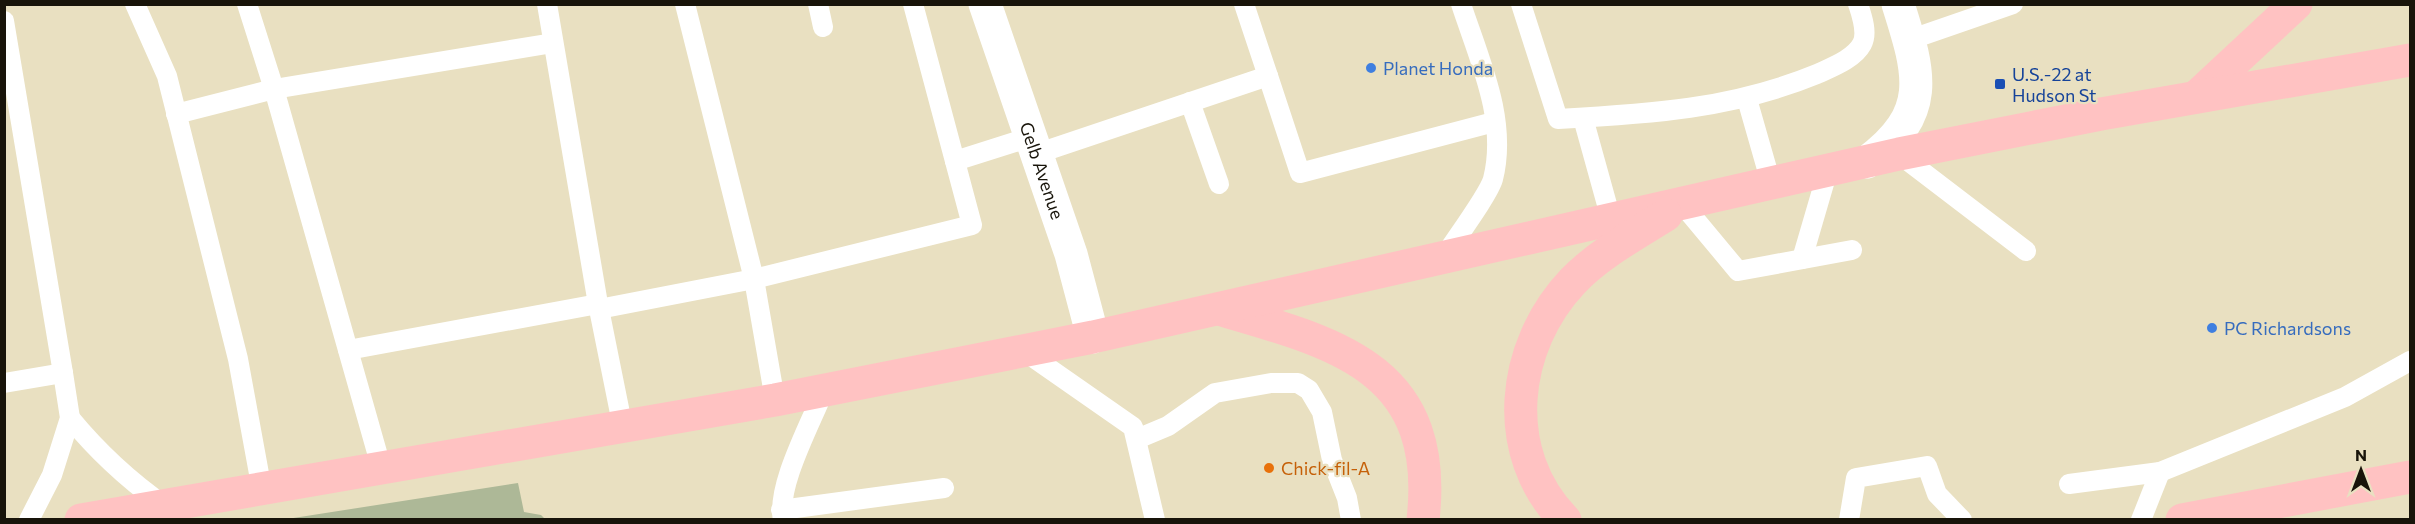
<svg xmlns="http://www.w3.org/2000/svg" width="2415" height="524" font-family="Commissioner,sans-serif">
  <style>
    .green { fill: #adb897 }
    .lines { fill: none; stroke-linecap: round; stroke-linejoin: round }
    .service { stroke: #fff; stroke-width: 20 }
    .minor { stroke: #fff; stroke-width: 33 }
    .trunk { stroke: #ffc2c2; stroke-width: 33 }
    .shop-dot { fill: #3f7fe0; stroke: #e9e0c1; stroke-width: 2 }
    .transit-dot { fill: #1a4fb4; stroke: #e9e0c1; stroke-width: 2 }
    .food-dot { fill: #e8710a; stroke: #e9e0c1; stroke-width: 2 }
    .labels { text-anchor: middle; dominant-baseline: central; stroke-width: 4.5; stroke-linejoin: round; paint-order: stroke }
    .shop-label { font-size: 18px; fill: #366cbe; stroke: #e9e0c1; text-anchor: start }
    .transit-label { font-size: 18px; fill: #164399; stroke: #e9e0c1; text-anchor: start }
    .street-label { font-size: 18px; fill: #18140a; stroke: #e9e0c1 }
    .food-label { font-size: 18px; fill: #c56008; stroke: #e9e0c1; text-anchor: start }
  </style>
  <rect width="100%" height="100%" fill="#e9e0c1"/>
  <path class="green" d="M 518,483 L 524,512 L 541,515 L 545,519 L 287,519 Z"/>
  <g class="lines">
    <g class="service">
      <path d="M 135,4 L 167,76 L 238,359 L 262,490"/>
      <path d="M 247,4 L 274,89 L 382,470"/>
      <path d="M 547,4 L 598,304 L 623,428"/>
      <path d="M 685,4 L 754,279 L 972,225 L 913,4"/>
      <path d="M 818,4 L 823,27"/>
      <path d="M 1521,4 L 1558,119 C 1649,114 1732,109 1817,74 C 1832,67 1854,59 1862,44 C 1868,33 1862,16 1858,4"/>
      <path d="M 4,21 L 63,373"/>
      <path d="M 1909,40 L 2013,4"/>
      <path d="M 1268,76 L 1300,173 L 1494,122"/>
      <path d="M 1747,99 L 1771,183"/>
      <path d="M 1190,102 L 1219,184"/>
      <path d="M 176,114 L 274,89 L 553,43"/>
      <path d="M 1583,118 L 1611,219"/>
      <path d="M 1036,154 L 1268,76 L 1244,4"/>
      <path d="M 1899,154 L 2026,251"/>
      <path d="M 955,161 L 1031,137"/>
      <path d="M 1683,205 L 1738,271 L 1852,250"/>
      <path d="M 1444,257 C 1454,241 1489,194 1493,179 C 1508,120 1479,59 1461,4"/>
      <path d="M 1802,259 L 1828,170"/>
      <path d="M 599,309 L 754,279 L 775,400"/>
      <path d="M 348,350 L 598,304"/>
      <path d="M 1024,351 L 1133,427 L 1155,520"/>
      <path d="M 4,383 L 63,373 L 70,418 L 52,475 L 29,520"/>
      <path d="M 70,418 C 98,452 128,480 165,506"/>
      <path d="M 1137,439 L 1168,426 L 1215,393 L 1271,383 L 1298,383 L 1309,390 L 1322,412 L 1332,460 L 1347,498 L 1351,520"/>
      <path d="M 2069,484 L 2160,472 L 2345,397 L 2410,361"/>
      <path d="M 781,510 L 944,488"/>
      <path d="M 783,520 C 776,486 811,423 824,390"/>
      <path d="M 1849,520 L 1856,478 L 1927,466 L 1937,494 L 1962,520"/>
      <path d="M 2141,520 L 2160,472"/>
    </g>
    <g class="minor">
      <path id="s1" d="M 985,4 L 1071,254 L 1093,337"/>
      <path d="M 1867,162 C 1933,113 1920,74 1898,4"/>
    </g>
    <g class="trunk">
      <path d="M 2196,97 L 2296,4"/>
      <path d="M 1222,310 C 1340,344 1440,370 1423,520"/>
      <path d="M 81,520 L 775,400 L 1093,337 L 1899,154 L 2101,114 L 2410,60"/>
      <path d="M 1565,520 C 1499,453 1511,346 1573,281 C 1599,254 1634,235 1666,215"/>
      <path d="M 2182,520 L 2410,477"/>
    </g>
  </g>
  <g class="shop-dot">
    <circle cx="1371" cy="68" r="6"/>
    <circle cx="2212" cy="328" r="6"/>
  </g>
  <rect class="transit-dot" x="1994" y="78" width="12" height="12" rx="3"/>
  <circle class="food-dot" cx="1269" cy="468" r="6"/>
  <g class="labels">
    <g class="shop-label">
      <text x="1383" y="68">Planet Honda</text>
      <text x="2224" y="328">PC Richardsons</text>
    </g>
    <g class="transit-label">
      <text x="2012" y="74">U.S.-22 at<tspan x="2012" dy="21">Hudson St</tspan></text>
    </g>
    <g class="street-label">
      <text stroke="none"><textPath href="#s1" startOffset="176">Gelb Avenue</textPath></text>
    </g>
    <g class="food-label">
      <text x="1281" y="468">Chick-fil-A</text>
    </g>
  </g>
  <rect width="2415" height="524" fill="none" stroke="#18140a" stroke-width="12"/>
  <g transform="translate(2361 470)" stroke="#e9e0c1" stroke-width="4.5" paint-order="stroke">
  <path d="M0-4.5L10 22L0 15L-10 22Z" fill="#18140a"/>
  <text y="-9" font-size="16" font-weight="bold" text-anchor="middle" fill="#18140a">N</text>
  </g>
</svg>
